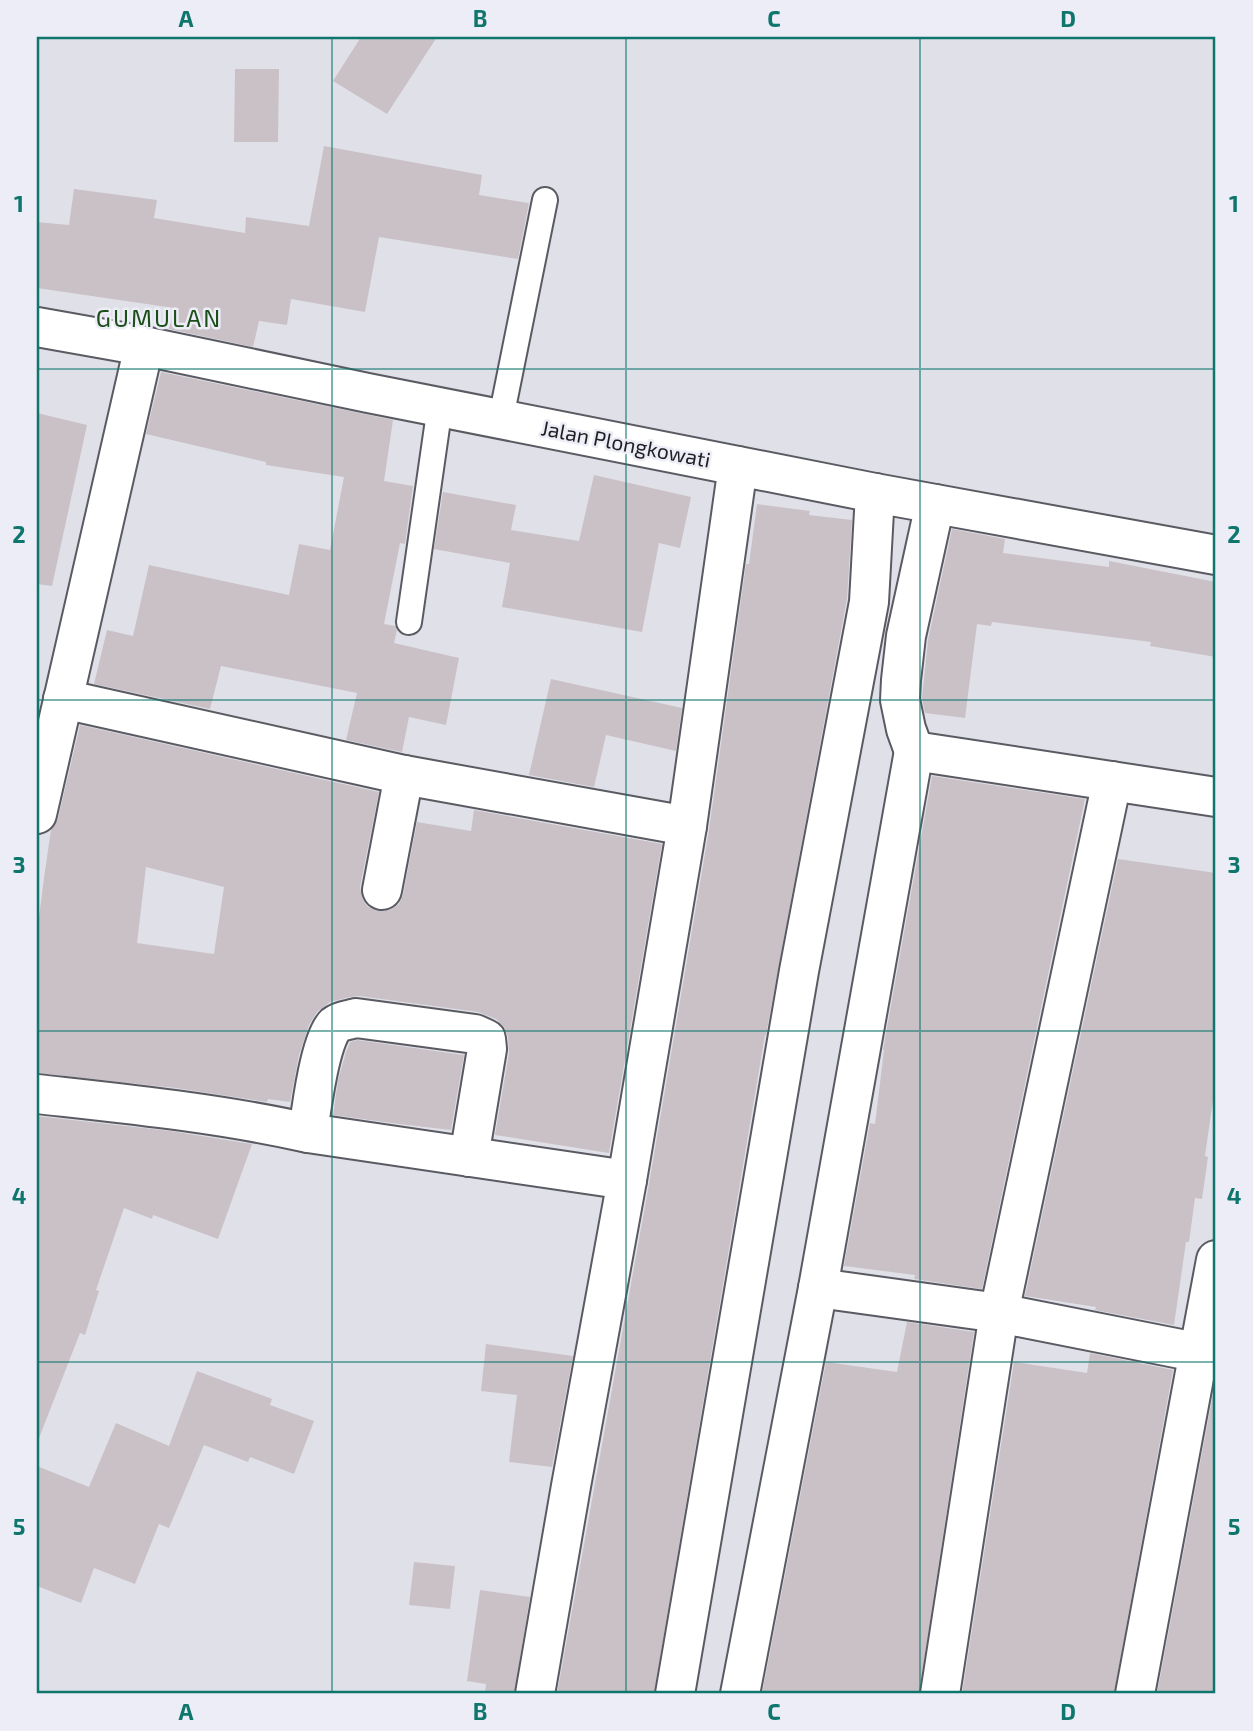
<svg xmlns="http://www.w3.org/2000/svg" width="1253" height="1731" font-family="'Exo 2',sans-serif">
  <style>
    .building { fill: #cac1c7; fill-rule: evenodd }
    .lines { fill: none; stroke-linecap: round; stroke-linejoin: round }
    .lane-casing { stroke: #5a5a62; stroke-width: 28 }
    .street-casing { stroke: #5a5a62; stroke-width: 42 }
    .lane { stroke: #fff; stroke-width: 24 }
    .street { stroke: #fff; stroke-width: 38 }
    .grid { fill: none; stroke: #0f766e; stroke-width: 2; stroke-opacity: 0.55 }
    .labels { text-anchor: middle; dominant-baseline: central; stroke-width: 5; stroke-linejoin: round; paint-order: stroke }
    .street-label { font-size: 21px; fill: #1f1f22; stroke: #ededf7 }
    .quarter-label { font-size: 24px; letter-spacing: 2px; fill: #1c4e18; stroke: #ededf7 }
    .neatline { fill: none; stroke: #0f766e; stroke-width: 2.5 }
    .grid-label { font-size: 23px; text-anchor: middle; font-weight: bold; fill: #0f766e }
  </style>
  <rect width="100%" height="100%" fill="#e0e0e9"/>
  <g class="building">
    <path d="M 361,37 L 437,37 L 387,114 L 333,81 Z"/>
    <path d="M 235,69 L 279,69 L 278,142 L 234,142 Z"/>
    <path d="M 324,146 L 482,175 L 479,195 L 529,203 L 518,259 L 379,237 L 365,312 L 291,299 L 287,325 L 259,321 L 253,347 L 169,329 L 174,308 L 37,288 L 37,222 L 69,225 L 74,189 L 157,200 L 154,218 L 245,233 L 246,217 L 309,226 Z"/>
    <path d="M 161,372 L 393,420 L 384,481 L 413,486 L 405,544 L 400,543 L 384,624 L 395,626 L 397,630 L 394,643 L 459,658 L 446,725 L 409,717 L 402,752 L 346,740 L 357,693 L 221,666 L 210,709 L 94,684 L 107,630 L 133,636 L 149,565 L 289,595 L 299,544 L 330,550 L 344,477 L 266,465 L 266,462 L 146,434 Z"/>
    <path d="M 37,413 L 87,425 L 52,586 L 37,584 Z"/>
    <path d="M 594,475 L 691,497 L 680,548 L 659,543 L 642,632 L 502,607 L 510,563 L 434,549 L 443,492 L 516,505 L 511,530 L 579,541 Z"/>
    <path d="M 757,504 L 810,511 L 809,515 L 852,520 L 847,599 L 766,1035 L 765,1035 L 654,1694 L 557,1694 L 649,1184 L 709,830 L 746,564 L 749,564 Z"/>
    <path d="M 952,529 L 1005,539 L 1003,553 L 1109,567 L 1109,561 L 1216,582 L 1216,657 L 1150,646 L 1151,642 L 992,622 L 991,626 L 977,624 L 965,718 L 925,713 L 922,698 L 928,640 Z"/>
    <path d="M 551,679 L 682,708 L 676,751 L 606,735 L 594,787 L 529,775 Z"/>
    <path d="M 80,725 L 379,792 L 360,887 L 362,898 L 367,906 L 377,911 L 390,910 L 399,904 L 403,895 L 417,822 L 471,831 L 474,810 L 662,844 L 609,1153 L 495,1135 L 509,1053 L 508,1037 L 504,1027 L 496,1019 L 478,1012 L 359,996 L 350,997 L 330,1002 L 317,1012 L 309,1025 L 299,1055 L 290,1102 L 268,1099 L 267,1102 L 176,1088 L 37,1073 L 37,933 L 44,878 L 51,830 L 58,819 ZM 146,867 L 224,887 L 214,954 L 137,943 Z"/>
    <path d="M 932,776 L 1085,799 L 982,1289 L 914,1279 L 915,1275 L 844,1266 L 870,1123 L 875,1124 L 884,1050 L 883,1050 Z"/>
    <path d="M 1118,859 L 1216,873 L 1216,1079 L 1205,1156 L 1208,1157 L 1202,1199 L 1195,1198 L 1189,1242 L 1186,1242 L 1174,1325 L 1095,1310 L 1096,1307 L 1025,1296 Z"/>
    <path d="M 357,1040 L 464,1055 L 451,1130 L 399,1124 L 333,1115 L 338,1080 L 346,1052 L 350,1042 Z"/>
    <path d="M 37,1116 L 170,1131 L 252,1144 L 218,1239 L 153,1215 L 152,1219 L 124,1208 L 96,1290 L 99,1291 L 85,1335 L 80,1333 L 39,1438 L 37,1437 Z"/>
    <path d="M 907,1322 L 974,1332 L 919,1694 L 762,1694 L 826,1362 L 897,1372 Z"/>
    <path d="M 486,1344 L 573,1356 L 552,1467 L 509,1462 L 517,1395 L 481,1391 Z"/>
    <path d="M 1090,1353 L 1173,1370 L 1114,1694 L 962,1694 L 1014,1362 L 1087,1373 Z"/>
    <path d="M 197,1371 L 272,1399 L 270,1405 L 314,1421 L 294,1474 L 250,1457 L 248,1462 L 204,1445 L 169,1528 L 159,1524 L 135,1584 L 94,1568 L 81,1603 L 37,1586 L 37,1466 L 89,1487 L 116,1423 L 169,1446 Z"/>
    <path d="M 1216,1378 L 1216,1694 L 1157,1694 Z"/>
    <path d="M 414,1562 L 455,1566 L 450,1609 L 409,1605 Z"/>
    <path d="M 480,1590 L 530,1597 L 514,1694 L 485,1694 L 486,1684 L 467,1681 Z"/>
  </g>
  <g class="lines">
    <defs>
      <g id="lane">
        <path d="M 501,418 L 545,200"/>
        <path d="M 409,622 L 440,406"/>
      </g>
      <g id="street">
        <path d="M 37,327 L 144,346 L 368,393 L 875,493 L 1216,555"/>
        <path d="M 935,504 L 906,636 L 901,680 L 900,700 L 906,729 L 914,751 L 1216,797"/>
        <path d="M 63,699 L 404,775 L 687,826"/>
        <path d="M 37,814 L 144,346"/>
        <path d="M 382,890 L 404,775"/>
        <path d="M 37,1094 C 127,1104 219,1113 308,1133 C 311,1111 320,1039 335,1025 C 341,1020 350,1020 356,1018 L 475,1034 L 486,1039 L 487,1049 L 469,1157"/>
        <path d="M 308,1133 L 627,1180"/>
        <path d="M 818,1288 L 999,1313 L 1216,1356"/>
        <path d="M 535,1694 L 571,1486 L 627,1180 L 687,826 L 738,466"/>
        <path d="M 675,1694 L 799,971 L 869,602 L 875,493"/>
        <path d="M 740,1694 L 818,1288 L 914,751"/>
        <path d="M 940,1694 L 999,1313 L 1112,781"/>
        <path d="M 1135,1694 L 1216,1260"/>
      </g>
    </defs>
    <use href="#lane" class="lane-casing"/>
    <use href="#street" class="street-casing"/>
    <use href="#lane" class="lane"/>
    <use href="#street" class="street"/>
  </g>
  <path class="grid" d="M 332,37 L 332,1694M 626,37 L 626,1694M 920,37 L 920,1694M 37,369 L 1216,369M 37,700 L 1216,700M 37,1031 L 1216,1031M 37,1362 L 1216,1362"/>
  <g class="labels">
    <g class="street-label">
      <text transform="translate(626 443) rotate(11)">Jalan Plongkowati</text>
    </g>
    <g class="quarter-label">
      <text x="159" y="317">GUMULAN</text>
    </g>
  </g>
  <rect width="1253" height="1731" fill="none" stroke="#ededf7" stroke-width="77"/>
  <rect x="38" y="38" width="1176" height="1654" class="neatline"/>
  <g class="grid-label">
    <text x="186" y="27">A</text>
    <text x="480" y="27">B</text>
    <text x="774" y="27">C</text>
    <text x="1068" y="27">D</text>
    <text x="19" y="212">1</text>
    <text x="1234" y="212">1</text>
    <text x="19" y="543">2</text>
    <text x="1234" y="543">2</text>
    <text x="19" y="873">3</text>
    <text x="1234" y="873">3</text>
    <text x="19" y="1204">4</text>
    <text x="1234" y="1204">4</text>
    <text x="19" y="1535">5</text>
    <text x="1234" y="1535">5</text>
    <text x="186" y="1720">A</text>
    <text x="480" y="1720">B</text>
    <text x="774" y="1720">C</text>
    <text x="1068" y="1720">D</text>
  </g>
</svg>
